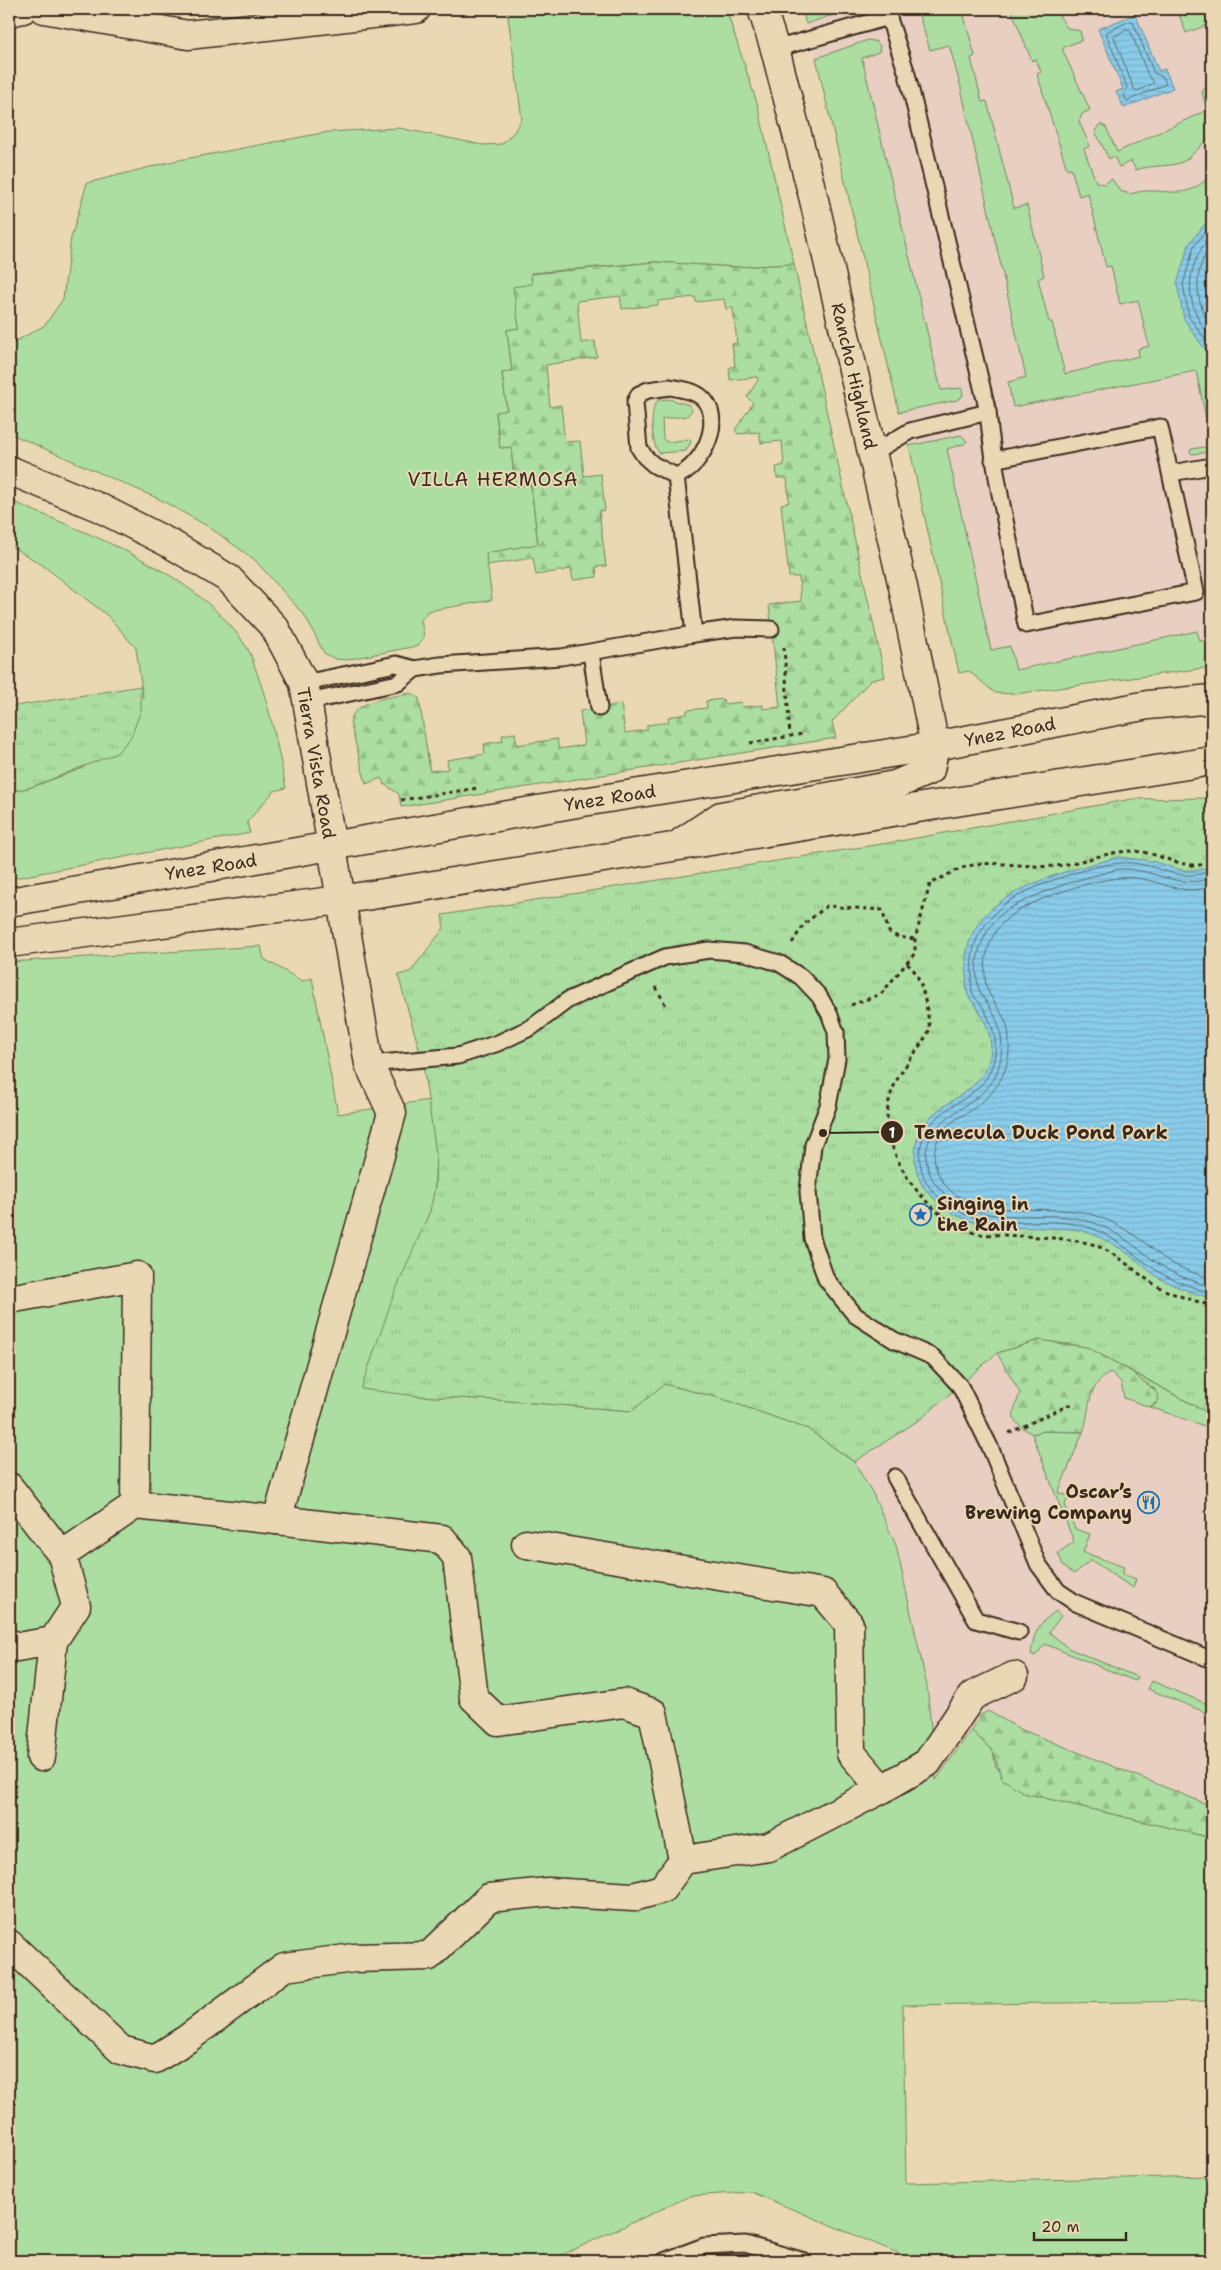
<svg xmlns="http://www.w3.org/2000/svg" width="1221" height="2270" font-family="'Shantell Sans',sans-serif">
  <style>
    .built { fill: #e8cfc2 }
    .green { fill: #abdea0; stroke: #73845f }
    .forest { fill: url(#forest-firs); stroke: #73845f }
    .park { fill: url(#park-tufts); stroke: #73845f }
    .water { fill: url(#water-rules); stroke: #6a8b98 }
    .lines { fill: none; stroke-linecap: round; stroke-linejoin: round }
    .shore { stroke: #5a6b70; stroke-width: 1 }
    .service-casing { stroke: #3b2a1e; stroke-width: 19 }
    .minor-casing { stroke: #3b2a1e; stroke-width: 31 }
    .secondary-casing { stroke: #3b2a1e; stroke-width: 31 }
    .path { stroke: #3b2a1e; stroke-width: 3; stroke-dasharray: 4 4; stroke-linecap: butt }
    .service { stroke: #ead8b5; stroke-width: 15 }
    .minor { stroke: #ead8b5; stroke-width: 28 }
    .secondary { stroke: #ead8b5; stroke-width: 28 }
    .labels { text-anchor: middle; dominant-baseline: central; stroke-width: 4; stroke-linejoin: round; paint-order: stroke }
    .street-label { font-size: 18px; fill: #3b2a1e; stroke: #ead8b5 }
    .poi-label { font-size: 18px; font-weight: bold; fill: #3b2a1e; stroke: #ead8b5; text-anchor: start }
    .neighbourhood-label { font-size: 19px; letter-spacing: 1px; fill: #3b2a1e; stroke: #ead8b5 }
    .leader { fill: none; stroke: #3b2a1e; stroke-width: 2 }
    .callout-dot { fill: #3b2a1e; stroke: #ead8b5; stroke-width: 2 }
    .mark-label { font-size: 15px; text-anchor: middle; font-weight: bold; fill: #fff }
    .callout-label { font-size: 19px; text-anchor: middle; font-weight: bold; fill: #3b2a1e; stroke: #ead8b5; stroke-width: 4; stroke-linejoin: round; paint-order: stroke }
  </style>
  <defs>
    <pattern id="forest-firs" width="22" height="20" patternUnits="userSpaceOnUse" patternTransform="scale(1.25)"><rect width="22" height="20" fill="#abdea0"/><path d="M5 1l3.5 6h-7zM16 11l3.5 6h-7z" fill="#94bf89"/></pattern>
    <pattern id="park-tufts" width="24" height="20" patternUnits="userSpaceOnUse" patternTransform="scale(1.25)"><rect width="24" height="20" fill="#abdea0"/><path d="M3 7l-1-3M5 7V3M7 7l1-3M15 17l-1-3M17 17v-4M19 17l1-3" fill="none" stroke="#94bf89"/></pattern>
    <pattern id="water-rules" width="6" height="5" patternUnits="userSpaceOnUse" patternTransform="scale(1.25)"><rect width="6" height="5" fill="#89ccea"/><path d="M0 2.5h6" fill="none" stroke="#77afc8"/></pattern>
  </defs>
  <rect width="100%" height="100%" fill="#ead8b5"/>
  <filter id="ink" filterUnits="userSpaceOnUse"><feTurbulence type="fractalNoise" baseFrequency=".02" numOctaves="2"/><feDisplacementMap in="SourceGraphic" scale="10" xChannelSelector="R" yChannelSelector="G"/><feConvolveMatrix kernelMatrix="1 2 1 2 8 2 1 2 1" color-interpolation-filters="sRGB"/></filter>
  <g filter="url(#ink)">
    <g class="built">
      <path d="M 802,9 L 1212,9 L 1212,667 L 1015,694 L 995,693 L 969,671 L 959,673 L 909,446 L 814,50 Z"/>
      <path d="M 1087,1347 L 1212,1415 L 1212,1838 L 936,1781 L 927,1686 L 896,1545 L 872,1492 L 854,1462 L 922,1418 L 997,1353 Z"/>
    </g>
    <g class="green">
      <path d="M 507,9 L 726,9 L 758,106 L 794,264 L 735,267 L 655,262 L 531,273 L 532,284 L 519,328 L 507,330 L 512,371 L 502,373 L 507,411 L 496,413 L 500,448 L 511,447 L 515,486 L 531,485 L 538,545 L 486,553 L 492,600 L 428,611 L 421,620 L 424,637 L 417,646 L 345,660 L 335,659 L 324,653 L 305,616 L 255,560 L 209,527 L 159,499 L 9,433 L 9,345 L 45,325 L 63,299 L 71,238 L 87,183 L 174,161 L 328,132 L 399,128 L 483,145 L 502,144 L 513,133 L 522,119 Z"/>
      <path d="M 802,9 L 850,9 L 806,24 Z"/>
      <path d="M 917,9 L 962,9 L 975,56 L 971,58 L 982,102 L 987,101 L 1014,208 L 1027,205 L 1044,276 L 1038,279 L 1049,322 L 1052,322 L 1065,374 L 1139,356 L 1138,349 L 1149,346 L 1138,300 L 1120,304 L 1111,266 L 1106,267 L 1088,193 L 1079,196 L 1071,168 L 1067,169 L 1037,74 L 1041,72 L 1036,59 L 1032,61 L 1011,9 L 1055,9 L 1067,28 L 1080,31 L 1082,40 L 1064,47 L 1063,51 L 1090,110 L 1082,114 L 1079,122 L 1090,146 L 1084,149 L 1096,182 L 1103,184 L 1112,179 L 1120,191 L 1130,194 C 1163,183 1184,207 1212,173 L 1212,452 L 1192,454 L 1190,452 L 1191,449 L 1212,446 L 1196,371 L 1013,407 L 1008,382 L 1026,377 L 960,84 L 949,45 L 930,50 Z"/>
      <path d="M 1177,9 L 1212,9 L 1212,37 L 1205,26 L 1186,33 Z"/>
      <path d="M 868,40 L 877,42 L 880,46 L 879,52 L 862,58 L 941,390 L 961,388 L 963,393 L 962,397 L 957,400 L 899,412 L 816,58 Z"/>
      <path d="M 1207,85 L 1212,85 L 1212,135 C 1203,143 1195,153 1186,160 C 1175,168 1151,164 1136,170 L 1131,161 L 1119,167 L 1114,156 L 1109,159 L 1095,131 L 1100,124 L 1106,127 L 1117,152 L 1207,110 L 1202,92 Z"/>
      <path d="M 669,399 L 689,405 L 692,410 L 687,416 L 662,419 L 663,439 L 667,442 L 690,439 L 691,442 L 686,451 L 659,453 C 651,443 649,409 658,400 Z"/>
      <path d="M 961,435 L 967,441 L 964,444 L 947,449 L 991,650 L 1010,646 L 1016,670 L 1197,631 L 1200,641 L 1212,638 L 1212,667 L 1015,694 L 995,693 L 969,671 L 959,673 L 909,446 Z"/>
      <path d="M 9,500 C 89,535 199,571 248,649 C 252,656 254,666 257,673 C 271,711 278,749 286,788 L 274,791 L 247,822 L 250,833 L 9,879 L 9,792 L 32,787 L 83,768 L 143,698 L 136,648 L 108,616 L 41,564 L 9,545 Z"/>
      <path d="M 261,946 L 264,959 L 302,981 L 312,978 L 338,1114 L 429,1100 L 436,1153 L 434,1202 L 410,1260 L 417,1396 L 497,1400 L 632,1411 L 664,1384 L 720,1398 L 808,1429 L 854,1462 L 872,1492 L 896,1545 L 927,1686 L 936,1780 L 971,1730 L 993,1751 L 996,1767 L 1024,1793 L 1212,1838 L 1212,2001 L 903,2005 L 906,2183 L 1212,2176 L 1212,2261 L 917,2261 L 751,2192 L 690,2196 L 549,2261 L 9,2261 L 9,962 Z"/>
      <path d="M 1134,1373 L 1212,1415 L 1212,1432 L 1204,1426 L 1150,1407 L 1156,1404 L 1155,1389 L 1139,1379 Z"/>
      <path d="M 1044,1431 L 1083,1432 L 1058,1493 L 1068,1496 L 1065,1505 L 1075,1529 L 1090,1534 L 1083,1552 L 1124,1567 L 1122,1574 L 1136,1579 L 1133,1588 L 1091,1560 L 1074,1574 L 1063,1565 L 1058,1553 L 1074,1542 L 1032,1434 Z"/>
      <path d="M 1056,1611 L 1061,1616 L 1049,1632 L 1068,1648 L 1137,1677 L 1135,1681 L 1045,1644 L 1035,1656 L 1031,1654 C 1034,1633 1037,1624 1056,1611 Z"/>
      <path d="M 1152,1681 L 1212,1706 L 1212,1715 L 1148,1689 Z"/>
    </g>
    <g class="forest">
      <path d="M 655,262 L 735,267 L 794,264 L 885,677 L 871,680 L 832,722 L 836,738 L 401,807 L 399,794 L 384,784 L 381,778 L 366,784 L 350,722 C 355,699 390,698 410,693 L 419,698 L 430,771 L 448,769 L 447,760 L 485,754 L 484,744 L 503,741 L 502,735 L 515,733 L 517,745 L 557,739 L 559,749 L 584,745 L 580,711 L 621,704 L 625,733 L 647,730 L 647,725 L 669,722 L 668,717 L 687,714 L 687,710 L 707,708 L 706,701 L 723,699 L 724,704 L 741,702 L 742,707 L 763,705 L 763,709 L 780,707 L 769,605 L 801,601 L 799,577 L 789,577 L 781,504 L 789,502 L 787,478 L 777,478 L 776,467 L 784,465 L 782,441 L 761,443 L 759,432 L 738,434 L 735,430 L 753,403 L 747,397 L 758,380 L 757,377 L 730,380 L 729,368 L 735,366 L 732,344 L 737,343 L 733,308 L 726,309 L 724,299 L 696,302 L 695,297 L 658,301 L 658,305 L 622,309 L 620,296 L 577,301 L 581,343 L 595,341 L 597,357 L 546,365 L 550,407 L 561,405 L 565,442 L 580,441 L 584,476 L 601,474 L 605,510 L 599,511 L 606,566 L 596,567 L 597,577 L 573,580 L 571,569 L 536,575 L 533,558 L 487,565 L 486,553 L 538,544 L 531,485 L 515,486 L 511,447 L 500,448 L 496,412 L 507,410 L 502,373 L 512,371 L 507,330 L 519,328 L 513,287 L 532,284 L 531,274 Z"/>
      <path d="M 1039,1340 L 1087,1347 L 1134,1373 C 1141,1383 1157,1386 1159,1400 L 1150,1407 L 1124,1398 L 1121,1382 L 1111,1372 C 1084,1388 1092,1408 1083,1432 L 1044,1431 L 1032,1434 C 1007,1418 1012,1417 1020,1393 L 997,1353 Z"/>
      <path d="M 988,1711 L 1020,1729 L 1212,1806 L 1212,1838 L 1024,1793 L 1002,1779 L 993,1751 L 971,1730 L 981,1715 Z"/>
    </g>
    <g class="park">
      <path d="M 141,686 L 141,710 L 131,737 L 117,753 L 32,787 L 9,792 L 9,707 Z"/>
      <path d="M 1212,798 L 1212,1415 L 1087,1347 L 1039,1340 L 997,1353 L 922,1418 L 854,1462 L 808,1429 L 720,1398 L 664,1384 L 632,1411 L 497,1400 L 417,1396 L 361,1389 L 394,1294 L 430,1211 L 435,1188 L 436,1153 L 422,1059 L 398,975 L 410,972 L 444,928 L 442,915 L 900,841 L 1132,799 Z"/>
    </g>
    <g class="water">
      <path d="M 1135,14 L 1159,71 L 1165,69 L 1173,88 L 1124,108 L 1116,92 L 1123,89 L 1098,29 Z"/>
      <path d="M 1212,215 L 1212,354 L 1203,347 L 1184,319 L 1177,284 L 1189,244 Z"/>
      <path d="M 1119,857 C 1131,859 1143,859 1155,862 C 1180,869 1186,875 1212,866 L 1212,1299 C 1195,1293 1177,1288 1161,1279 C 1150,1273 1140,1262 1130,1255 C 1118,1247 1104,1239 1092,1234 C 1078,1228 1063,1229 1049,1228 C 1001,1227 960,1231 927,1191 C 919,1183 915,1169 915,1158 C 914,1104 966,1106 985,1070 C 996,1050 990,1029 979,1011 C 976,1005 970,1000 968,995 C 965,987 967,975 966,967 C 963,892 1064,872 1119,857 Z"/>
    </g>
    <g class="lines">
      <g class="shore">
        <path d="M 1130,21 L 1133,22 L 1154,73 L 1163,77 L 1166,84 L 1127,101 L 1124,96 L 1127,87 L 1106,33 Z"/>
        <path d="M 1127,29 L 1130,30 L 1148,75 L 1154,82 L 1152,84 L 1137,91 L 1134,89 L 1114,37 Z"/>
        <path d="M 1212,223 L 1194,246 L 1183,285 L 1189,317 L 1212,348"/>
        <path d="M 1212,233 C 1183,270 1183,303 1212,340"/>
        <path d="M 1212,245 C 1192,270 1194,302 1212,327"/>
        <path d="M 1212,871 C 1173,885 1156,860 1120,863 C 1094,864 1016,890 999,909 C 979,931 970,943 972,974 C 972,979 971,986 972,991 C 974,998 981,1003 984,1009 C 995,1030 1000,1049 990,1071 C 975,1106 929,1103 920,1149 C 918,1163 923,1180 932,1190 C 980,1243 1033,1210 1091,1228 C 1119,1238 1139,1261 1164,1275 C 1179,1283 1196,1288 1212,1294"/>
        <path d="M 1212,878 C 1178,890 1156,869 1122,869 C 1115,869 1108,872 1101,874 C 1070,881 1042,892 1014,906 C 985,920 970,959 979,989 C 980,994 985,999 988,1004 C 1002,1026 1006,1047 997,1072 C 984,1108 932,1110 926,1152 C 925,1164 930,1178 938,1187 C 981,1235 1040,1204 1094,1223 C 1121,1232 1141,1253 1165,1268 C 1179,1277 1197,1282 1212,1287"/>
        <path d="M 1212,886 C 1182,897 1166,882 1136,878 C 1106,874 1037,897 1012,915 C 991,930 984,952 985,976 C 986,980 985,985 987,988 C 994,1007 1009,1016 1009,1040 C 1011,1069 997,1093 973,1109 C 963,1116 950,1121 943,1131 C 933,1145 932,1158 938,1173 C 962,1228 1052,1199 1097,1216 C 1112,1221 1128,1231 1141,1240 C 1151,1247 1160,1256 1170,1262 C 1183,1270 1198,1274 1212,1279"/>
      </g>
      <defs>
        <g id="service">
          <path d="M 886,9 L 907,74 L 988,412 C 995,484 1013,554 1026,625 L 1196,592 L 1160,427 L 993,460"/>
          <path d="M 775,49 L 889,17"/>
          <path d="M 670,387 C 680,389 692,390 700,396 C 727,417 703,467 676,476 L 654,465 L 645,457 L 639,448 L 635,402 L 639,394 L 648,390 Z"/>
          <path d="M 871,454 L 910,431 L 988,412"/>
          <path d="M 1171,473 L 1212,466"/>
          <path d="M 676,476 L 694,634"/>
          <path d="M 591,653 L 599,708"/>
          <path d="M 304,683 L 396,664 L 415,669 L 440,665 L 561,657 L 694,634 L 736,628 L 771,629"/>
          <path d="M 308,702 L 398,683 L 415,669"/>
          <path d="M 369,1064 L 458,1056 L 498,1043 L 532,1027 L 568,1000 L 665,957 L 709,950 L 745,953 L 779,963 L 801,977 L 819,996 L 829,1013 L 836,1032 L 837,1059 L 828,1106 L 813,1145 L 808,1191 L 812,1238 L 826,1279 L 855,1315 L 894,1340 L 933,1357 L 960,1386 L 990,1447 L 1038,1564 L 1058,1591 L 1076,1603 L 1212,1660"/>
          <path d="M 895,1477 L 976,1620 L 1019,1632"/>
          <path d="M 664,2261 L 704,2246 L 745,2244 L 804,2261"/>
        </g>
        <g id="minor">
          <path d="M 44,9 L 188,35 L 416,9"/>
          <path d="M 762,9 L 775,49 L 814,200 L 903,587 L 935,746"/>
          <path d="M 9,12 L 23,9"/>
          <path d="M 9,470 L 98,507 L 171,544 L 229,579 L 275,628 L 304,683 L 369,1064 L 392,1113 L 277,1520 L 135,1505 L 137,1276 L 9,1299"/>
          <path d="M 9,1487 L 62,1555"/>
          <path d="M 277,1520 L 442,1539 L 457,1557 L 474,1698 L 498,1721 L 624,1703 L 653,1713 L 683,1860"/>
          <path d="M 526,1544 L 823,1593 L 849,1624 L 851,1753 L 882,1789"/>
          <path d="M 9,1643 L 17,1647 L 53,1641 L 76,1606 L 62,1555 L 135,1505"/>
          <path d="M 41,1757 L 53,1641"/>
          <path d="M 9,1944 L 121,2050 L 155,2059 L 187,2039 L 284,1967 L 354,1958 L 429,1956 L 489,1898 L 548,1892 L 633,1897 L 662,1889 L 683,1860 L 769,1847 L 882,1789 L 927,1763 L 972,1696 L 1014,1676"/>
        </g>
        <g id="secondary">
          <path d="M 682,842 L 721,816 L 895,785 L 930,770 L 935,746"/>
          <path d="M 9,902 L 583,802 L 935,746 L 1148,705 L 1212,699"/>
          <path d="M 9,943 L 340,900 L 1212,761"/>
        </g>
      </defs>
      <use href="#service" class="service-casing"/>
      <use href="#minor" class="minor-casing"/>
      <use href="#secondary" class="secondary-casing"/>
      <g class="path">
        <path d="M 784,647 L 790,736"/>
        <path d="M 750,743 L 803,734"/>
        <path d="M 401,800 L 478,788"/>
        <path d="M 792,943 L 804,924 L 827,906 L 882,910 L 889,932 L 898,937 L 915,939"/>
        <path d="M 907,964 C 923,973 927,1011 930,1029 C 918,1053 895,1073 889,1101 C 877,1151 927,1219 975,1233 C 984,1236 995,1234 1005,1235 C 1032,1237 1062,1237 1088,1243 C 1116,1250 1134,1273 1159,1287 C 1175,1296 1194,1300 1212,1306"/>
        <path d="M 656,987 L 666,1006"/>
        <path d="M 851,1005 L 881,994 L 915,953 L 915,939 L 930,884 C 946,876 961,866 979,864 C 1005,862 1031,868 1056,866 C 1081,863 1105,852 1131,851 C 1160,851 1184,873 1212,862"/>
        <path d="M 1009,1433 L 1071,1404"/>
      </g>
      <use href="#service" class="service"/>
      <use href="#minor" class="minor"/>
      <use href="#secondary" class="secondary"/>
    </g>
  </g>
  <defs>
    <symbol id="sight-ring" viewBox="-11 -11 22 22"><circle r="9.5" fill="#ead8b5" stroke="#1f6fb2" stroke-width="1.5"/><path d="M0-6L1.8-2.2L6-1.7L2.9 1.2L3.7 5.4L0 3.3L-3.7 5.4L-2.9 1.2L-6-1.7L-1.8-2.2Z" fill="#1f6fb2"/></symbol>
    <symbol id="restaurant-ring" viewBox="-11 -11 22 22"><circle r="9.5" fill="#ead8b5" stroke="#1f6fb2" stroke-width="1.5"/><path d="M-5-6h1v4h1v-4h1v4h1v-4h1v5L-1.5 .5V6h-2V.5L-5-1ZM5-6V6H3V1.5H1.5Q1.5-4 5-6Z" fill="#1f6fb2"/></symbol>
  </defs>
  <g fill-rule="evenodd">
    <use href="#sight-ring" x="908" y="1202" width="25" height="25"/>
    <use href="#restaurant-ring" x="1136" y="1490" width="25" height="25"/>
  </g>
  <g class="labels">
    <g class="street-label">
      <text transform="translate(854 376) rotate(77)">Rancho Highland</text>
      <text transform="translate(1010 732) rotate(-11)">Ynez Road</text>
      <text transform="translate(316 763) rotate(80)">Tierra Vista Road</text>
      <text transform="translate(610 798) rotate(-9)">Ynez Road</text>
      <text transform="translate(211 867) rotate(-9)">Ynez Road</text>
    </g>
    <g class="poi-label">
      <text x="937" y="1204">Singing in<tspan x="937" dy="21">the Rain</tspan></text>
      <text x="1132" y="1492" text-anchor="end">Oscar’s<tspan x="1132" dy="21">Brewing Company</tspan></text>
    </g>
    <g class="neighbourhood-label">
      <text x="493" y="479">VILLA HERMOSA</text>
    </g>
  </g>
  <path class="leader" d="M823 1133L892 1132"/>
  <g class="callout-dot">
    <circle cx="823" cy="1133" r="5"/>
    <circle cx="892" cy="1132" r="12"/>
  </g>
  <g class="mark-label">
    <text x="892" y="1138">1</text>
  </g>
  <g class="callout-label">
    <text x="1041" y="1139">Temecula Duck Pond Park</text>
  </g>
  <rect width="1221" height="2270" fill="none" stroke="#ead8b5" stroke-width="30"/>
  <rect x="15" y="15" width="1191" height="2240" fill="none" stroke="#3b2a1e" stroke-width="2" filter="url(#ink)"/>
  <path d="M1034 2232v8h92v-8" fill="none" stroke="#3b2a1e" stroke-width="2.5"/>
  <text x="1041" y="2232" font-size="15" fill="#3b2a1e" stroke="#ead8b5" stroke-width="4" paint-order="stroke">20 m</text>
</svg>
